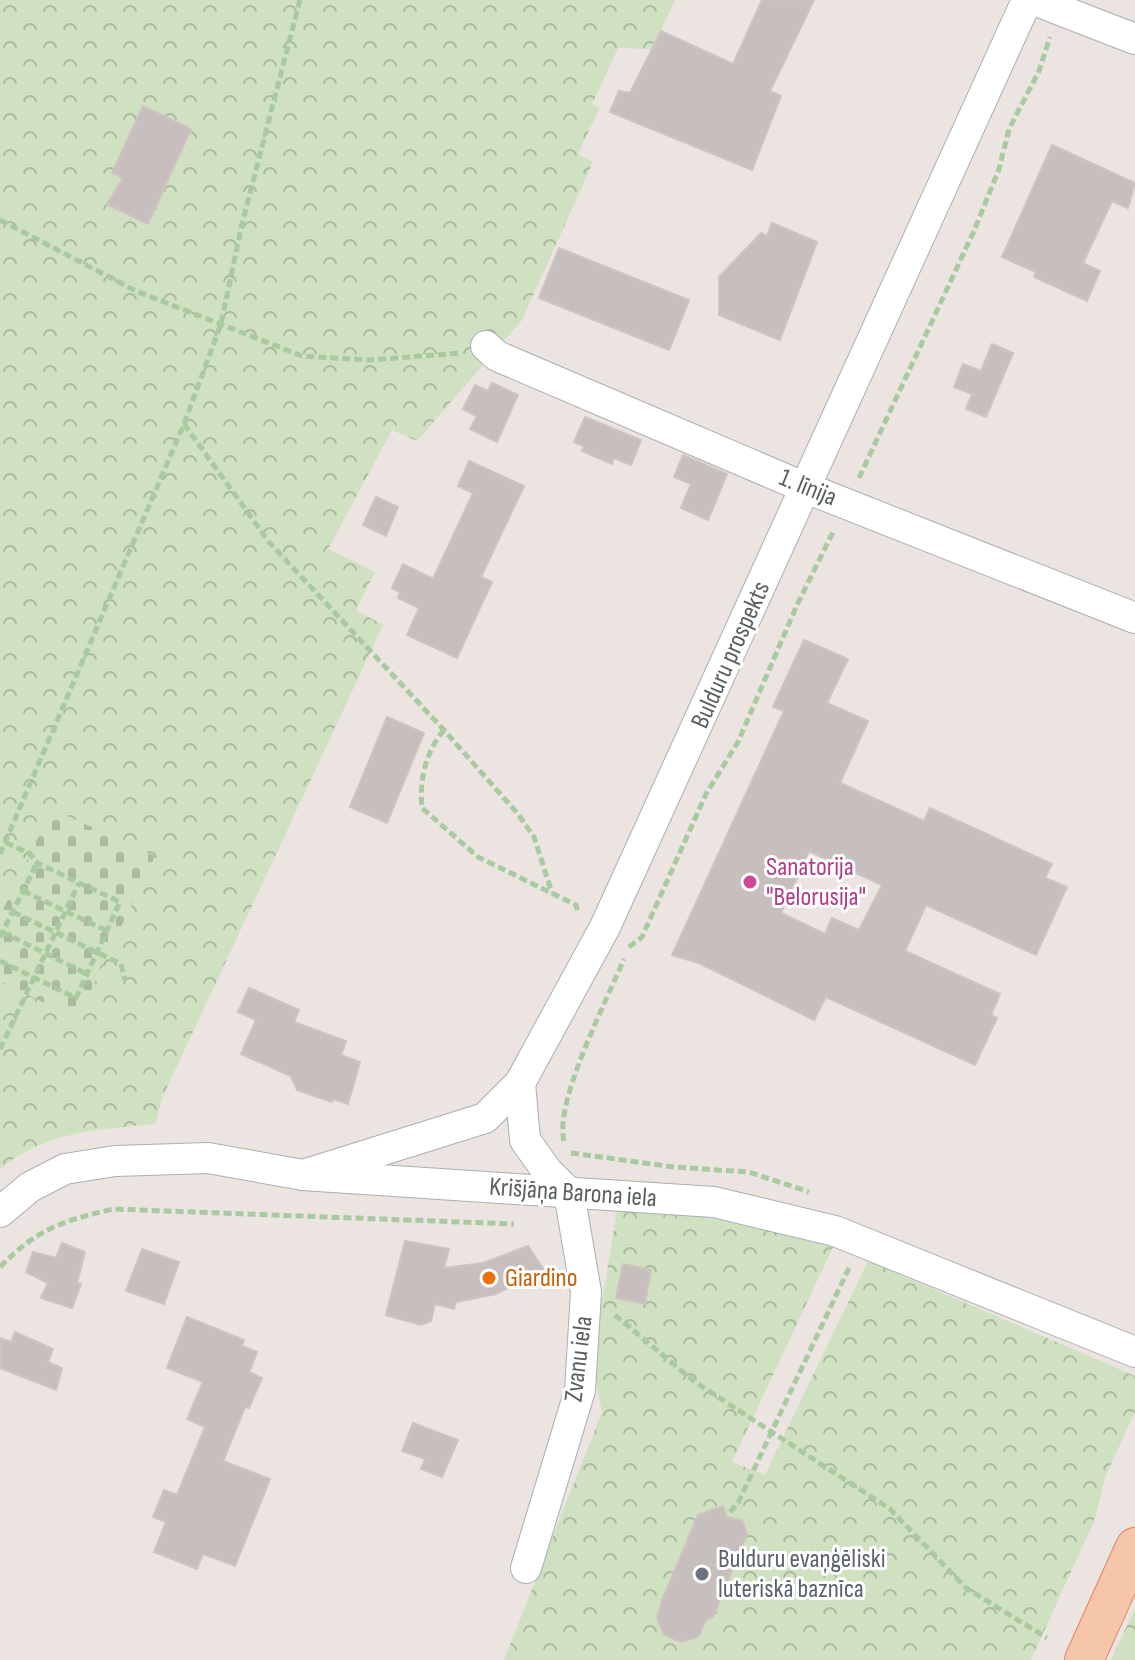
<svg xmlns="http://www.w3.org/2000/svg" width="1135" height="1660" font-family="'Sofia Sans Condensed',sans-serif">
  <style>
    .forest { fill: url(#forest-crowns) }
    .cemetery { fill: url(#cemetery-stones) }
    .building { fill: #c7bfbe; stroke: #cfc3c0; stroke-width: 2; fill-rule: evenodd }
    .lines { fill: none; stroke-linecap: round; stroke-linejoin: round }
    .minor-casing { stroke: #abafb1; stroke-width: 32 }
    .major-casing { stroke: #e38263; stroke-width: 40 }
    .path { stroke: #a9caa0; stroke-width: 5; stroke-dasharray: 8 4; stroke-linecap: butt }
    .minor { stroke: #fff; stroke-width: 30 }
    .major { stroke: #f6c6ab; stroke-width: 38 }
    .hotel-dot { fill: #d1479c; stroke: #fff; stroke-width: 3 }
    .food-dot { fill: #e8710a; stroke: #fff; stroke-width: 3 }
    .worship-dot { fill: #6b7280; stroke: #fff; stroke-width: 3 }
    .labels { text-anchor: middle; dominant-baseline: central; stroke-width: 6; stroke-linejoin: round; paint-order: stroke }
    .street-label { font-size: 26px; fill: #5a6061; stroke: #fff }
    .hotel-label { font-size: 26px; fill: #b23c85; stroke: #fff; text-anchor: start }
    .food-label { font-size: 26px; fill: #c56008; stroke: #fff; text-anchor: start }
    .worship-label { font-size: 26px; fill: #5b616d; stroke: #fff; text-anchor: start }
  </style>
  <defs>
    <pattern id="forest-crowns" width="20" height="18" patternUnits="userSpaceOnUse" patternTransform="scale(2)"><rect width="20" height="18" fill="#cfe1c0"/><path d="M2 6a3 3 0 1 1 6 0M12 15a3 3 0 1 1 6 0" fill="none" stroke="#abba9f"/></pattern>
    <pattern id="cemetery-stones" width="16" height="16" patternUnits="userSpaceOnUse" patternTransform="scale(2)"><rect width="16" height="16" fill="#cfe1c0"/><path d="M2 7V4a2 2 0 0 1 4 0v3zM10 15v-3a2 2 0 0 1 4 0v3z" fill="#abba9f"/></pattern>
  </defs>
  <rect width="100%" height="100%" fill="#ebe4e1"/>
  <g class="forest">
    <path d="M 0,0 L 675,0 L 652,49 L 618,48 L 592,105 L 600,107 L 578,154 L 593,162 L 522,320 L 417,441 L 392,430 L 328,549 L 375,572 L 356,610 L 383,625 L 163,1096 L 155,1124 C 96,1130 49,1130 0,1169 Z"/>
    <path d="M 618,1205 L 763,1226 L 833,1247 L 732,1462 L 765,1475 L 868,1261 L 1135,1376 L 1135,1412 L 1106,1475 L 1094,1521 L 1031,1660 L 504,1660 L 602,1412 L 592,1362 Z"/>
    <path d="M 1135,1608 L 1135,1660 L 1111,1660 Z"/>
  </g>
  <path class="cemetery" d="M 52,809 L 155,856 L 77,1019 L 0,981 L 0,916 Z"/>
  <g class="building">
    <path d="M 762,0 L 814,0 L 770,91 L 781,96 L 752,170 L 610,112 L 619,91 L 630,93 L 661,31 L 733,64 Z"/>
    <path d="M 143,106 L 191,129 L 148,224 L 107,204 L 123,178 L 112,173 Z"/>
    <path d="M 1052,145 L 1135,183 L 1128,208 L 1112,201 L 1083,263 L 1100,271 L 1087,301 L 1034,277 L 1036,272 L 1002,257 Z"/>
    <path d="M 772,223 L 817,242 L 780,340 L 719,315 L 719,277 L 761,233 L 767,236 Z"/>
    <path d="M 559,248 L 689,300 L 669,350 L 539,298 Z"/>
    <path d="M 992,344 L 1013,353 L 986,417 L 966,409 L 972,394 L 954,387 L 963,364 L 981,371 Z"/>
    <path d="M 492,383 L 518,395 L 497,442 L 470,429 L 477,416 L 463,409 L 475,385 L 488,391 Z"/>
    <path d="M 585,417 L 641,440 L 631,465 L 614,458 L 612,464 L 582,451 L 584,446 L 574,442 Z"/>
    <path d="M 683,455 L 727,474 L 708,520 L 681,508 L 691,484 L 674,477 Z"/>
    <path d="M 469,461 L 524,486 L 481,577 L 492,582 L 457,658 L 407,635 L 419,608 L 398,598 L 400,592 L 392,588 L 403,564 L 433,579 L 473,493 L 458,486 Z"/>
    <path d="M 376,497 L 398,507 L 386,536 L 363,525 Z"/>
    <path d="M 804,640 L 848,659 L 827,703 L 868,721 L 840,783 L 924,821 L 930,808 L 1052,864 L 1045,878 L 1067,887 L 1036,955 L 926,905 L 905,951 L 1000,994 L 991,1015 L 997,1018 L 975,1065 L 826,997 L 814,1020 L 699,963 L 672,955 L 784,711 L 773,707 ZM 809,851 L 882,885 L 859,930 L 832,918 L 825,934 L 781,913 Z"/>
    <path d="M 387,717 L 424,733 L 387,823 L 350,807 Z"/>
    <path d="M 249,988 L 299,1010 L 294,1022 L 346,1041 L 341,1055 L 360,1062 L 348,1104 L 333,1099 L 332,1102 L 297,1090 L 291,1076 L 241,1054 L 256,1020 L 238,1012 Z"/>
    <path d="M 405,1241 L 449,1249 L 444,1268 L 483,1263 L 528,1246 L 544,1270 L 496,1294 L 456,1302 L 454,1309 L 435,1304 L 431,1321 L 421,1325 L 386,1315 Z"/>
    <path d="M 62,1243 L 85,1252 L 77,1283 L 81,1284 L 72,1308 L 41,1298 L 48,1283 L 26,1272 L 33,1252 L 56,1258 Z"/>
    <path d="M 142,1249 L 179,1262 L 164,1304 L 126,1291 Z"/>
    <path d="M 623,1264 L 651,1270 L 645,1304 L 616,1298 Z"/>
    <path d="M 187,1317 L 244,1340 L 242,1346 L 257,1352 L 249,1372 L 262,1378 L 249,1408 L 245,1407 L 223,1461 L 270,1479 L 235,1566 L 203,1554 L 197,1569 L 154,1552 L 166,1522 L 153,1517 L 164,1490 L 177,1495 L 205,1427 L 187,1419 L 203,1382 L 167,1368 Z"/>
    <path d="M 15,1332 L 53,1349 L 48,1362 L 62,1368 L 56,1390 L 0,1368 L 0,1338 L 11,1342 Z"/>
    <path d="M 413,1423 L 458,1440 L 442,1477 L 421,1469 L 425,1459 L 402,1451 Z"/>
    <path d="M 723,1506 L 727,1518 L 742,1520 L 747,1534 L 713,1617 L 706,1620 L 698,1637 L 681,1642 L 664,1635 L 657,1618 L 663,1598 L 698,1515 Z"/>
  </g>
  <g class="lines">
    <defs>
      <g id="minor">
        <path d="M 1034,0 L 1135,39"/>
        <path d="M 486,346 L 497,356 L 806,488 L 1135,618"/>
        <path d="M 520,1083 L 525,1140 L 547,1171 L 569,1193 L 586,1292 L 580,1390 L 526,1568"/>
        <path d="M 303,1175 L 485,1118 L 520,1083 L 605,927 L 1027,0"/>
        <path d="M 0,1212 L 30,1187 L 65,1169 L 115,1161 L 208,1158 L 303,1175 L 714,1202 L 835,1231 L 1135,1352"/>
      </g>
      <path id="major" d="M 1084,1660 L 1135,1547"/>
    </defs>
    <use href="#minor" class="minor-casing"/>
    <use href="#major" class="major-casing"/>
    <g class="path">
      <path d="M 0,220 L 136,291 L 302,356 L 369,360 L 461,353"/>
      <path d="M 184,424 L 269,542 L 444,730 L 518,814 L 534,837 L 552,893"/>
      <path d="M 859,478 L 974,231 L 999,169 L 1009,129 L 1039,71 L 1050,37"/>
      <path d="M 444,730 C 426,751 419,780 422,808 L 478,857 L 576,905 L 578,912"/>
      <path d="M 0,854 L 184,424 L 221,324 L 242,224 L 300,0"/>
      <path d="M 23,891 L 107,931"/>
      <path d="M 13,912 L 121,964 L 125,980"/>
      <path d="M 2,932 L 87,974"/>
      <path d="M 0,937 L 37,863"/>
      <path d="M 629,947 L 642,937 L 706,794 L 738,742 L 797,605 L 834,530"/>
      <path d="M 0,961 L 76,998 L 120,902 L 37,863 L 30,854 L 5,842"/>
      <path d="M 0,1049 L 79,883"/>
      <path d="M 564,1141 C 554,1102 607,1000 624,959"/>
      <path d="M 571,1153 L 674,1167 L 749,1172 L 809,1192"/>
      <path d="M 0,1267 C 37,1229 62,1221 113,1209 L 514,1224"/>
      <path d="M 615,1315 L 695,1382 L 890,1509 L 966,1588 L 1047,1638"/>
      <path d="M 730,1512 L 738,1503 L 849,1268"/>
    </g>
    <use href="#minor" class="minor"/>
    <use href="#major" class="major"/>
  </g>
  <circle class="hotel-dot" cx="750" cy="882" r="8"/>
  <circle class="food-dot" cx="489" cy="1278" r="8"/>
  <circle class="worship-dot" cx="702" cy="1574" r="8"/>
  <g class="labels">
    <g class="street-label">
      <text transform="translate(808 488) rotate(22)">1. līnija</text>
      <text transform="translate(731 655) rotate(-66)">Bulduru prospekts</text>
      <text transform="translate(573 1193) rotate(4)">Krišjāņa Barona iela</text>
      <text transform="translate(579 1359) rotate(-83)">Zvanu iela</text>
    </g>
    <g class="hotel-label">
      <text x="766" y="867">Sanatorija<tspan x="766" dy="30">"Belorusija"</tspan></text>
    </g>
    <g class="food-label">
      <text x="505" y="1278">Giardino</text>
    </g>
    <g class="worship-label">
      <text x="718" y="1559">Bulduru evaņģēliski<tspan x="718" dy="30">luteriskā baznīca</tspan></text>
    </g>
  </g>
</svg>
